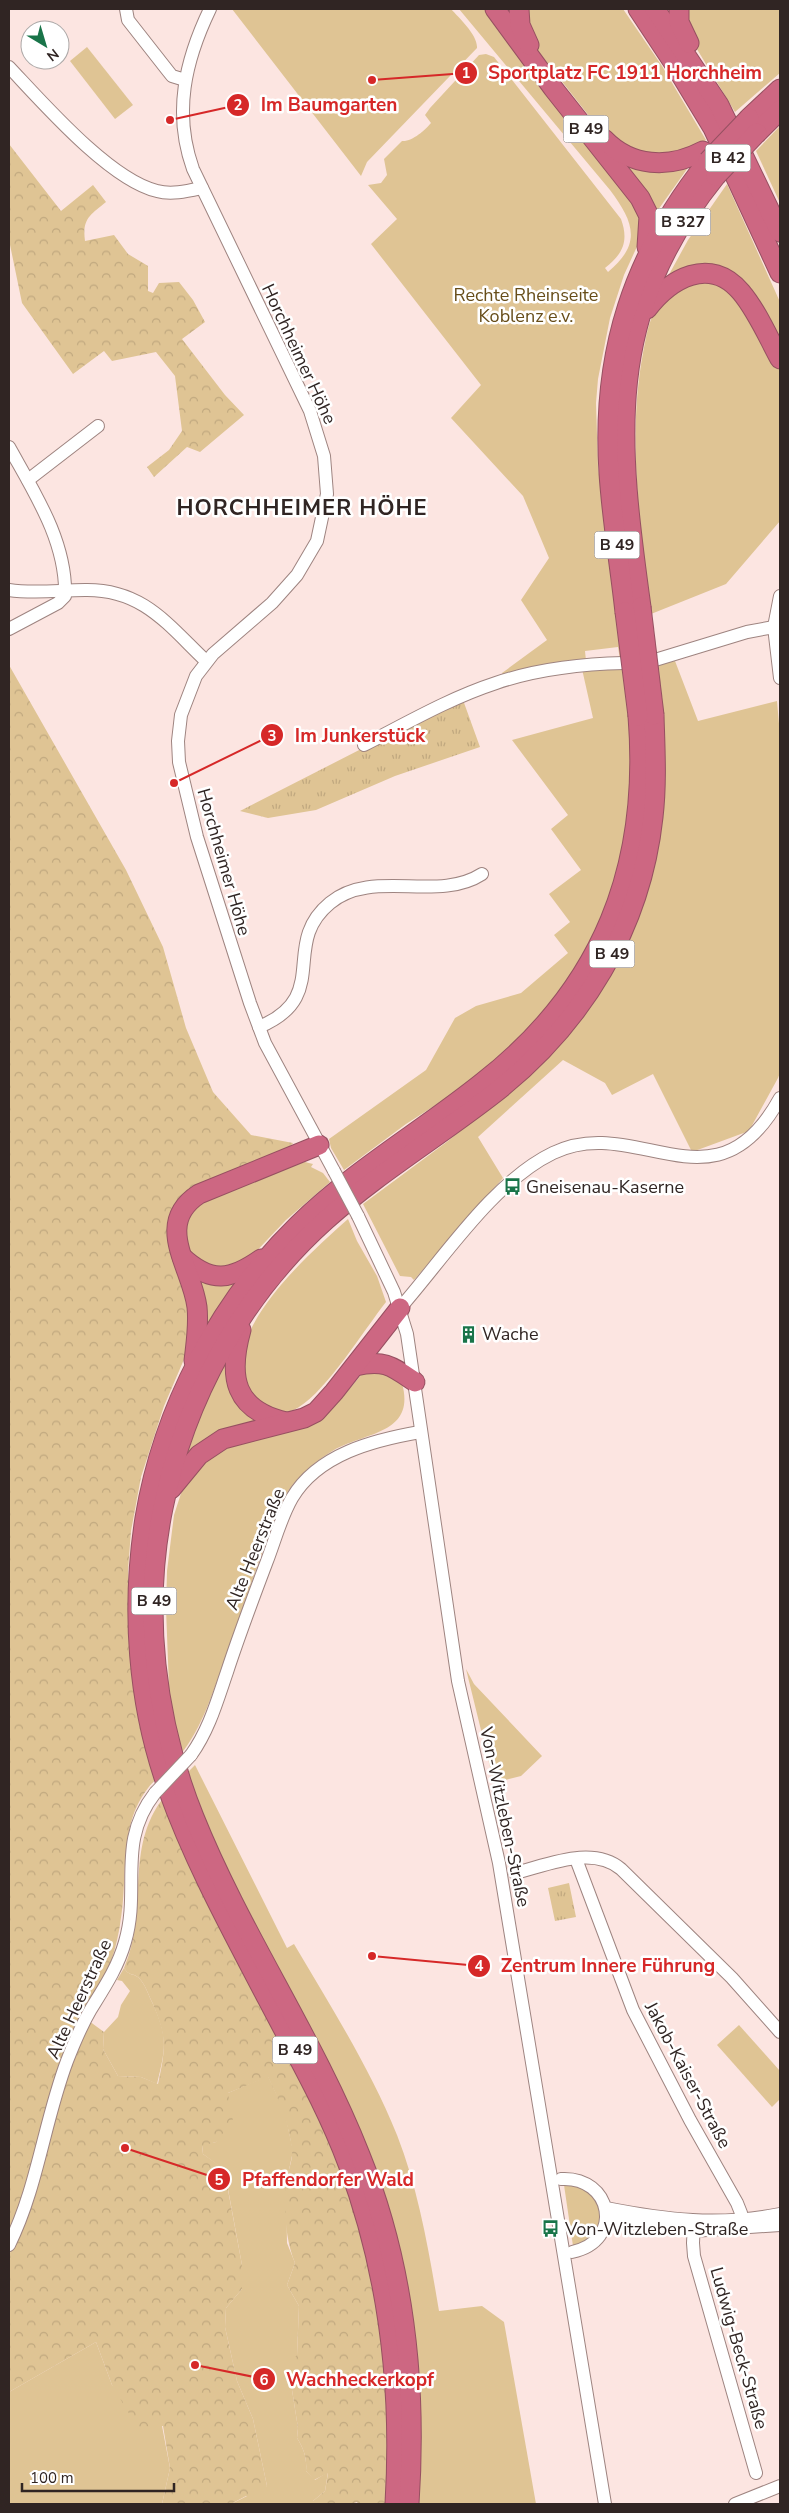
<svg xmlns="http://www.w3.org/2000/svg" width="789" height="2513" font-family="'Nunito Sans',sans-serif">
  <style>
    .green { fill: #dfc494 }
    .forest { fill: url(#forest-crowns) }
    .park { fill: url(#park-tufts) }
    .lines { fill: none; stroke-linecap: round; stroke-linejoin: round }
    .minor-casing { stroke: #9e8480; stroke-width: 14 }
    .highway-casing { stroke: #965061; stroke-width: 21 }
    .minor { stroke: #fff; stroke-width: 12 }
    .highway { stroke: #cd6782; stroke-width: 19 }
    .minor-bridge-casing { stroke: #9e8480; stroke-width: 14; stroke-linecap: butt }
    .highway-bridge-casing { stroke: #965061; stroke-width: 21; stroke-linecap: butt }
    .minor-bridge { stroke: #fff; stroke-width: 12 }
    .highway-bridge { stroke: #cd6782; stroke-width: 19 }
    .labels { text-anchor: middle; dominant-baseline: central; stroke-width: 5; stroke-linejoin: round; paint-order: stroke }
    .shield { fill: #fff; stroke: #6e6665; stroke-width: 1 }
    .shield-label { font-size: 16px; font-weight: bold; fill: #302523 }
    .park-label { font-size: 18px; fill: #674d19; stroke: #fff }
    .street-label { font-size: 18px; fill: #302523; stroke: #fff }
    .poi-label { font-size: 18px; fill: #302523; stroke: #fff; text-anchor: start }
    .district-label { font-size: 22px; font-weight: bold; letter-spacing: 1px; fill: #302523; stroke: #fff }
    .leader { fill: none; stroke: #d62828; stroke-width: 2 }
    .callout-dot { fill: #d62828; stroke: #fff; stroke-width: 2 }
    .mark-label { font-size: 15px; text-anchor: middle; font-weight: bold; fill: #fff }
    .callout-label { font-size: 19px; text-anchor: middle; font-weight: bold; fill: #d62828; stroke: #fff; stroke-width: 5; stroke-linejoin: round; paint-order: stroke }
  </style>
  <defs>
    <pattern id="forest-crowns" width="20" height="18" patternUnits="userSpaceOnUse" patternTransform="scale(1.25)"><rect width="20" height="18" fill="#dfc494"/><path d="M2 6a3 3 0 1 1 6 0M12 15a3 3 0 1 1 6 0" fill="none" stroke="#c0a87f"/></pattern>
    <pattern id="park-tufts" width="24" height="20" patternUnits="userSpaceOnUse" patternTransform="scale(1.25)"><rect width="24" height="20" fill="#dfc494"/><path d="M3 7l-1-3M5 7V3M7 7l1-3M15 17l-1-3M17 17v-4M19 17l1-3" fill="none" stroke="#c0a87f"/></pattern>
  </defs>
  <rect width="100%" height="100%" fill="#fce5e1"/>
  <g class="green">
    <path d="M 232,9 L 451,9 C 459,18 478,35 477,48 L 367,162 L 361,176 Z"/>
    <path d="M 459,9 L 489,9 L 640,207 L 640,240 L 624,275 L 610,318 L 598,379 L 596,403 L 598,467 L 624,660 L 620,660 L 618,647 L 585,651 L 586,661 L 504,678 L 502,673 L 547,640 L 521,600 L 549,558 L 523,496 L 451,418 L 481,385 L 371,244 L 397,219 L 368,185 L 381,183 L 387,175 L 384,159 L 402,141 C 412,142 425,130 431,123 L 425,115 L 430,108 L 479,55 L 486,54 L 494,57 L 621,219 C 629,241 623,254 605,268 L 608,272 C 643,243 633,221 610,190 Z"/>
    <path d="M 524,9 L 623,9 L 662,66 L 706,140 L 692,149 L 648,157 L 604,135 L 534,46 Z"/>
    <path d="M 682,9 L 780,9 L 780,73 L 735,112 L 686,31 Z"/>
    <path d="M 87,47 L 133,105 L 115,119 L 70,61 Z"/>
    <path d="M 780,126 L 780,203 L 756,151 Z"/>
    <path d="M 616,155 L 692,162 L 653,217 Z"/>
    <path d="M 727,184 L 780,302 L 780,345 L 732,276 L 666,280 L 688,240 Z"/>
    <path d="M 690,279 L 727,285 L 780,368 L 780,521 L 726,584 L 651,614 C 640,528 627,438 643,353 C 646,338 648,322 656,309 C 664,298 680,288 690,279 Z"/>
    <path d="M 675,661 L 698,721 L 777,701 L 780,735 L 780,1073 L 778,1078 L 749,1131 L 692,1152 L 653,1074 L 612,1095 L 605,1083 L 563,1060 L 478,1137 L 503,1178 L 414,1280 L 411,1277 L 400,1276 L 363,1204 L 448,1141 L 552,1053 L 586,1012 L 605,984 L 656,664 Z"/>
    <path d="M 625,665 L 631,717 L 632,820 L 600,931 L 533,1030 L 456,1092 L 406,1124 L 344,1170 L 331,1148 L 329,1139 L 426,1070 L 455,1018 L 476,1006 L 521,993 L 568,953 L 554,935 L 570,922 L 549,894 L 581,870 L 551,829 L 568,815 L 512,740 L 593,718 L 582,669 Z"/>
    <path d="M 305,1162 L 313,1164 L 311,1167 L 323,1173 L 330,1182 L 286,1220 L 250,1258 L 216,1271 L 190,1256 L 182,1228 L 196,1204 L 298,1163 Z"/>
    <path d="M 348,1219 L 357,1241 L 377,1276 L 386,1302 C 364,1330 327,1390 299,1407 C 286,1416 274,1411 260,1405 C 254,1402 251,1393 248,1387 C 245,1383 242,1378 241,1373 C 236,1318 310,1253 348,1219 Z"/>
    <path d="M 197,1278 L 237,1280 L 203,1331 Z"/>
    <path d="M 221,1363 L 229,1367 L 266,1421 L 190,1457 L 184,1455 Z"/>
    <path d="M 378,1369 L 402,1383 C 416,1434 366,1432 334,1450 C 317,1460 300,1474 289,1490 C 276,1509 269,1532 262,1553 C 250,1587 238,1622 226,1656 C 213,1691 203,1727 180,1755 L 170,1713 L 166,1609 L 167,1571 L 174,1515 L 185,1481 L 218,1447 L 322,1416 L 340,1400 L 362,1374 Z"/>
    <path d="M 466,1669 L 474,1684 L 542,1756 L 521,1776 L 494,1783 Z"/>
    <path d="M 195,1765 L 287,1948 L 294,1944 C 331,2007 370,2068 397,2135 C 419,2191 429,2252 439,2311 L 482,2306 L 504,2322 L 536,2504 L 414,2504 L 224,1869 L 186,1774 Z"/>
    <path d="M 124,1968 C 130,1977 132,1972 139,1978 C 145,1984 148,1994 152,2002 C 168,2037 166,2047 157,2084 L 141,2077 L 118,2076 L 103,2049 L 104,2032 L 118,2017 L 121,2005 L 130,1991 L 122,1981 L 117,1980 Z"/>
    <path d="M 739,2025 L 780,2071 L 780,2099 L 772,2107 L 717,2045 Z"/>
    <path d="M 268,2076 L 285,2113 L 293,2151 L 286,2184 L 287,2243 L 295,2263 L 287,2285 L 299,2306 L 297,2355 L 292,2390 L 298,2428 L 297,2438 C 304,2449 307,2458 306,2471 L 315,2480 L 328,2472 L 325,2491 L 313,2501 L 313,2504 L 231,2504 L 267,2486 L 253,2419 L 237,2381 L 225,2327 L 226,2308 L 242,2289 L 242,2265 L 228,2189 L 231,2175 L 203,2154 L 202,2145 L 216,2142 L 228,2093 Z"/>
    <path d="M 569,2183 L 592,2193 L 601,2208 L 600,2224 L 589,2240 L 573,2246 L 564,2185 Z"/>
    <path d="M 96,2342 L 112,2385 L 162,2426 L 170,2468 L 162,2504 L 9,2504 L 9,2392 Z"/>
  </g>
  <g class="forest">
    <path d="M 9,144 L 61,211 L 93,185 L 106,202 C 90,215 82,219 85,241 L 114,235 L 128,254 L 148,266 L 148,291 L 153,293 L 159,283 L 179,282 L 193,300 L 205,322 L 182,339 L 225,395 L 244,415 L 200,452 L 187,447 L 154,477 L 147,467 L 169,450 L 182,431 L 175,376 L 156,352 L 112,361 L 104,351 L 73,374 L 22,303 L 9,240 Z"/>
    <path d="M 9,665 L 126,870 L 163,947 L 186,1028 L 213,1092 L 251,1135 L 293,1143 L 289,1148 L 180,1204 L 189,1290 L 188,1350 L 164,1406 L 141,1477 L 131,1531 L 128,1570 L 134,1671 L 157,1778 C 115,1819 130,1874 120,1925 C 117,1943 112,1963 103,1979 C 91,2003 75,2024 65,2049 C 52,2084 45,2122 36,2159 C 29,2185 18,2212 9,2238 Z"/>
    <path d="M 164,1797 L 297,2064 L 352,2194 L 390,2349 L 392,2504 L 358,2504 L 357,2502 L 351,2504 L 313,2504 L 313,2501 L 325,2491 L 328,2473 L 314,2480 L 306,2471 C 307,2458 304,2449 297,2438 L 298,2428 L 292,2390 L 293,2370 L 287,2364 L 297,2355 L 299,2306 L 287,2285 L 295,2263 C 285,2238 284,2210 286,2184 C 287,2173 293,2161 292,2150 C 289,2123 279,2100 268,2077 L 228,2093 L 233,2121 L 216,2142 L 202,2146 L 203,2154 L 231,2174 L 228,2190 L 242,2265 L 242,2289 L 226,2308 L 225,2327 L 237,2381 L 253,2419 L 267,2486 L 258,2497 L 246,2496 L 231,2504 L 162,2504 L 170,2468 L 163,2426 L 137,2427 L 112,2385 L 96,2342 L 9,2392 L 9,2255 L 34,2200 L 63,2086 L 89,2021 L 104,2032 L 103,2049 L 118,2076 L 141,2077 L 158,2084 C 166,2047 167,2037 152,2002 C 148,1994 145,1984 139,1978 C 132,1972 130,1977 124,1968 C 150,1909 123,1849 164,1797 Z"/>
  </g>
  <g class="park">
    <path d="M 463,700 L 480,747 L 395,776 L 316,810 L 268,818 L 240,811 L 451,703 Z"/>
    <path d="M 569,1883 L 576,1917 L 555,1921 L 548,1888 Z"/>
  </g>
  <g class="lines">
    <defs>
      <g id="minor">
        <path d="M 126,9 L 128,20 L 168,71 L 172,76 L 185,80"/>
        <path d="M 210,9 C 185,61 173,113 193,169 L 310,411 L 324,456 L 327,494 L 317,541 L 297,575 L 272,603 L 213,654 L 196,676 L 181,715 L 178,741 L 179,762 L 197,837 L 250,1003 L 265,1043 L 334,1171"/>
        <path d="M 9,67 C 43,103 110,180 157,191 C 171,195 188,191 202,188"/>
        <path d="M 9,447 C 34,492 67,542 65,596 L 58,603 L 9,629"/>
        <path d="M 28,480 L 98,426"/>
        <path d="M 9,590 C 34,594 60,590 85,590 C 143,589 168,625 206,661"/>
        <path d="M 780,596 L 774,627 L 780,678"/>
        <path d="M 655,660 L 747,632 L 774,627"/>
        <path d="M 364,745 C 407,723 450,698 496,683 C 537,669 581,664 624,663"/>
        <path d="M 259,1027 C 333,996 279,945 330,903 C 372,868 437,903 482,874"/>
        <path d="M 358,1216 L 394,1292 L 407,1334 L 458,1681 L 499,1863 L 605,2504"/>
        <path d="M 400,1308 C 444,1258 493,1182 553,1153 C 636,1112 715,1217 780,1098"/>
        <path d="M 191,1755 C 209,1730 217,1701 227,1672 C 239,1635 253,1598 267,1561 C 275,1540 281,1517 292,1498 C 318,1454 374,1440 420,1432"/>
        <path d="M 576,1859 L 633,2010 L 690,2120 L 737,2203 L 741,2213 L 743,2229"/>
        <path d="M 515,1873 C 548,1865 592,1845 621,1869 L 732,1978 L 780,2032"/>
        <path d="M 561,2179 C 612,2176 625,2241 572,2252"/>
        <path d="M 606,2208 C 667,2220 718,2226 780,2214"/>
        <path d="M 606,2219 L 693,2231 L 780,2225"/>
        <path d="M 694,2221 L 693,2243 L 694,2256 L 756,2473"/>
        <path d="M 9,2245 C 38,2186 44,2122 67,2061 C 74,2043 81,2026 91,2009 C 104,1988 118,1967 125,1942 C 141,1888 116,1843 155,1793"/>
        <path d="M 735,2504 L 780,2486"/>
      </g>
      <g id="highway">
        <path d="M 495,9 L 553,88 L 640,198 L 649,216 L 647,247"/>
        <path d="M 519,9 L 520,25 L 529,45"/>
        <path d="M 638,9 L 675,65 L 713,128 L 780,273"/>
        <path d="M 655,9 L 719,105 L 780,232"/>
        <path d="M 679,9 L 679,22 L 689,43"/>
        <path d="M 749,118 L 780,89"/>
        <path d="M 757,133 L 780,110"/>
        <path d="M 604,139 C 631,167 669,169 703,151"/>
        <path d="M 647,309 C 670,279 710,255 741,292 C 757,311 768,337 780,359"/>
        <path d="M 641,607 C 618,440 603,316 716,176"/>
        <path d="M 625,612 C 620,566 612,520 609,473 C 601,352 633,255 708,161"/>
        <path d="M 182,1257 C 211,1284 231,1280 261,1259"/>
        <path d="M 241,1330 C 228,1377 234,1410 286,1422"/>
        <path d="M 194,1361 C 196,1343 199,1325 197,1307 C 192,1267 153,1224 199,1194 L 319,1145"/>
        <path d="M 355,1366 C 384,1359 392,1366 415,1382"/>
        <path d="M 171,1489 L 199,1455 L 223,1439 L 304,1418 L 316,1412 L 334,1392 L 400,1308"/>
        <path d="M 395,2504 C 402,2388 389,2274 348,2164 C 327,2107 296,2054 268,2000 C 232,1931 194,1862 168,1789 C 137,1703 131,1608 145,1518 C 163,1409 219,1302 298,1225 C 354,1170 422,1131 483,1082 C 603,988 650,867 638,716"/>
        <path d="M 409,2504 C 417,2385 405,2266 360,2155 C 314,2038 241,1934 194,1817 C 155,1720 142,1611 163,1508 C 185,1398 242,1295 326,1220 C 378,1173 440,1136 496,1092 C 583,1023 641,928 653,817 C 657,783 655,749 654,715"/>
      </g>
    </defs>
    <use href="#minor" class="minor-casing"/>
    <use href="#highway" class="highway-casing"/>
    <use href="#minor" class="minor"/>
    <use href="#highway" class="highway"/>
    <defs>
      <g id="minor-bridge">
        <path d="M 334,1171 L 358,1216"/>
        <path d="M 155,1793 L 191,1755"/>
      </g>
      <g id="highway-bridge">
        <path d="M 708,161 L 749,118"/>
        <path d="M 716,176 L 757,133"/>
        <path d="M 641,607 L 654,715"/>
        <path d="M 625,612 L 638,716"/>
      </g>
    </defs>
    <use href="#minor-bridge" class="minor-bridge-casing"/>
    <use href="#highway-bridge" class="highway-bridge-casing"/>
    <use href="#minor-bridge" class="minor-bridge"/>
    <use href="#highway-bridge" class="highway-bridge"/>
  </g>
  <defs>
    <symbol id="bus-bare" viewBox="-9 -9 18 18"><path d="M-5-6H5V4H4V6H2V4H-2V6H-4V4H-5ZM-3.5-4V0h7V-4ZM-3.5 1.2v1.5H-2V1.2ZM2 1.2v1.5H3.5V1.2Z" fill="#197449" stroke="#fff" stroke-width="2.5" paint-order="stroke"/></symbol>
    <symbol id="building-bare" viewBox="-9 -9 18 18"><path d="M-4-6H4V6H1V3H-1V6H-4ZM-2.5-4.3h1.7v1.8h-1.7ZM.8-4.3h1.7v1.8H.8ZM-2.5-1h1.7V.8h-1.7ZM.8-1h1.7V.8H.8Z" fill="#197449" stroke="#fff" stroke-width="2.5" paint-order="stroke"/></symbol>
  </defs>
  <g fill-rule="evenodd">
    <use href="#bus-bare" x="500" y="1174" width="25" height="25"/>
    <use href="#building-bare" x="456" y="1322" width="25" height="25"/>
    <use href="#bus-bare" x="538" y="2216" width="25" height="25"/>
  </g>
  <g class="labels">
    <g class="shield">
      <rect x="563.5" y="115.5" width="45" height="27" rx="4"/>
      <rect x="705.5" y="144.5" width="45" height="27" rx="4"/>
      <rect x="655.5" y="208.5" width="55" height="27" rx="4"/>
      <rect x="594.5" y="531.5" width="45" height="27" rx="4"/>
      <rect x="589.5" y="940.5" width="45" height="27" rx="4"/>
      <rect x="131.5" y="1587.5" width="45" height="27" rx="4"/>
      <rect x="272.5" y="2036.5" width="45" height="27" rx="4"/>
    </g>
    <g class="shield-label">
      <text x="586" y="129">B 49</text>
      <text x="728" y="158">B 42</text>
      <text x="683" y="222">B 327</text>
      <text x="617" y="545">B 49</text>
      <text x="612" y="954">B 49</text>
      <text x="154" y="1601">B 49</text>
      <text x="295" y="2050">B 49</text>
    </g>
    <g class="park-label">
      <text x="526" y="295">Rechte Rheinseite<tspan x="526" dy="21">Koblenz e.v.</tspan></text>
    </g>
    <g class="street-label">
      <text transform="translate(299 354) rotate(65)">Horchheimer Höhe</text>
      <text transform="translate(224 862) rotate(74)">Horchheimer Höhe</text>
      <text transform="translate(255 1549) rotate(-68)">Alte Heerstraße</text>
      <text transform="translate(505 1817) rotate(78)">Von-Witzleben-Straße</text>
      <text transform="translate(79 1999) rotate(-65)">Alte Heerstraße</text>
      <text transform="translate(688 2075) rotate(62)">Jakob-Kaiser-Straße</text>
      <text transform="translate(739 2348) rotate(74)">Ludwig-Beck-Straße</text>
    </g>
    <g class="poi-label">
      <text x="526" y="1187">Gneisenau-Kaserne</text>
      <text x="482" y="1334">Wache</text>
      <text x="565" y="2229">Von-Witzleben-Straße</text>
    </g>
    <g class="district-label">
      <text x="302" y="508">HORCHHEIMER HÖHE</text>
    </g>
  </g>
  <path class="leader" d="M372 80L466 73M170 120L238 105M174 783L272 735M372 1956L479 1966M125 2148L219 2179M195 2365L264 2379"/>
  <g class="callout-dot">
    <circle cx="372" cy="80" r="5"/>
    <circle cx="170" cy="120" r="5"/>
    <circle cx="174" cy="783" r="5"/>
    <circle cx="372" cy="1956" r="5"/>
    <circle cx="125" cy="2148" r="5"/>
    <circle cx="195" cy="2365" r="5"/>
    <circle cx="466" cy="73" r="12"/>
    <circle cx="238" cy="105" r="12"/>
    <circle cx="272" cy="735" r="12"/>
    <circle cx="479" cy="1966" r="12"/>
    <circle cx="219" cy="2179" r="12"/>
    <circle cx="264" cy="2379" r="12"/>
  </g>
  <g class="mark-label">
    <text x="466" y="78">1</text>
    <text x="238" y="110">2</text>
    <text x="272" y="741">3</text>
    <text x="479" y="1971">4</text>
    <text x="219" y="2185">5</text>
    <text x="264" y="2385">6</text>
  </g>
  <g class="callout-label">
    <text x="625" y="79">Sportplatz FC 1911 Horchheim</text>
    <text x="329" y="111">Im Baumgarten</text>
    <text x="360" y="742">Im Junkerstück</text>
    <text x="608" y="1972">Zentrum Innere Führung</text>
    <text x="328" y="2186">Pfaffendorfer Wald</text>
    <text x="360" y="2386">Wachheckerkopf</text>
  </g>
  <rect width="789" height="2513" fill="none" stroke="#302523" stroke-width="20"/>
  <g transform="translate(45 45) rotate(142)"><circle r="24" fill="#ffffff" stroke="#aca8a7"/>
  <path d="M0-4L9 19L0 12L-9 19Z" fill="#197449"/>
  <text y="-8" font-size="14" font-weight="bold" text-anchor="middle" fill="#302523">N</text>
  </g>
  <path d="M22 2483v8h152v-8" fill="none" stroke="#302523" stroke-width="2.5"/>
  <text x="30" y="2483" font-size="15" fill="#302523" stroke="#ffffff" stroke-width="4" paint-order="stroke">100 m</text>
</svg>
